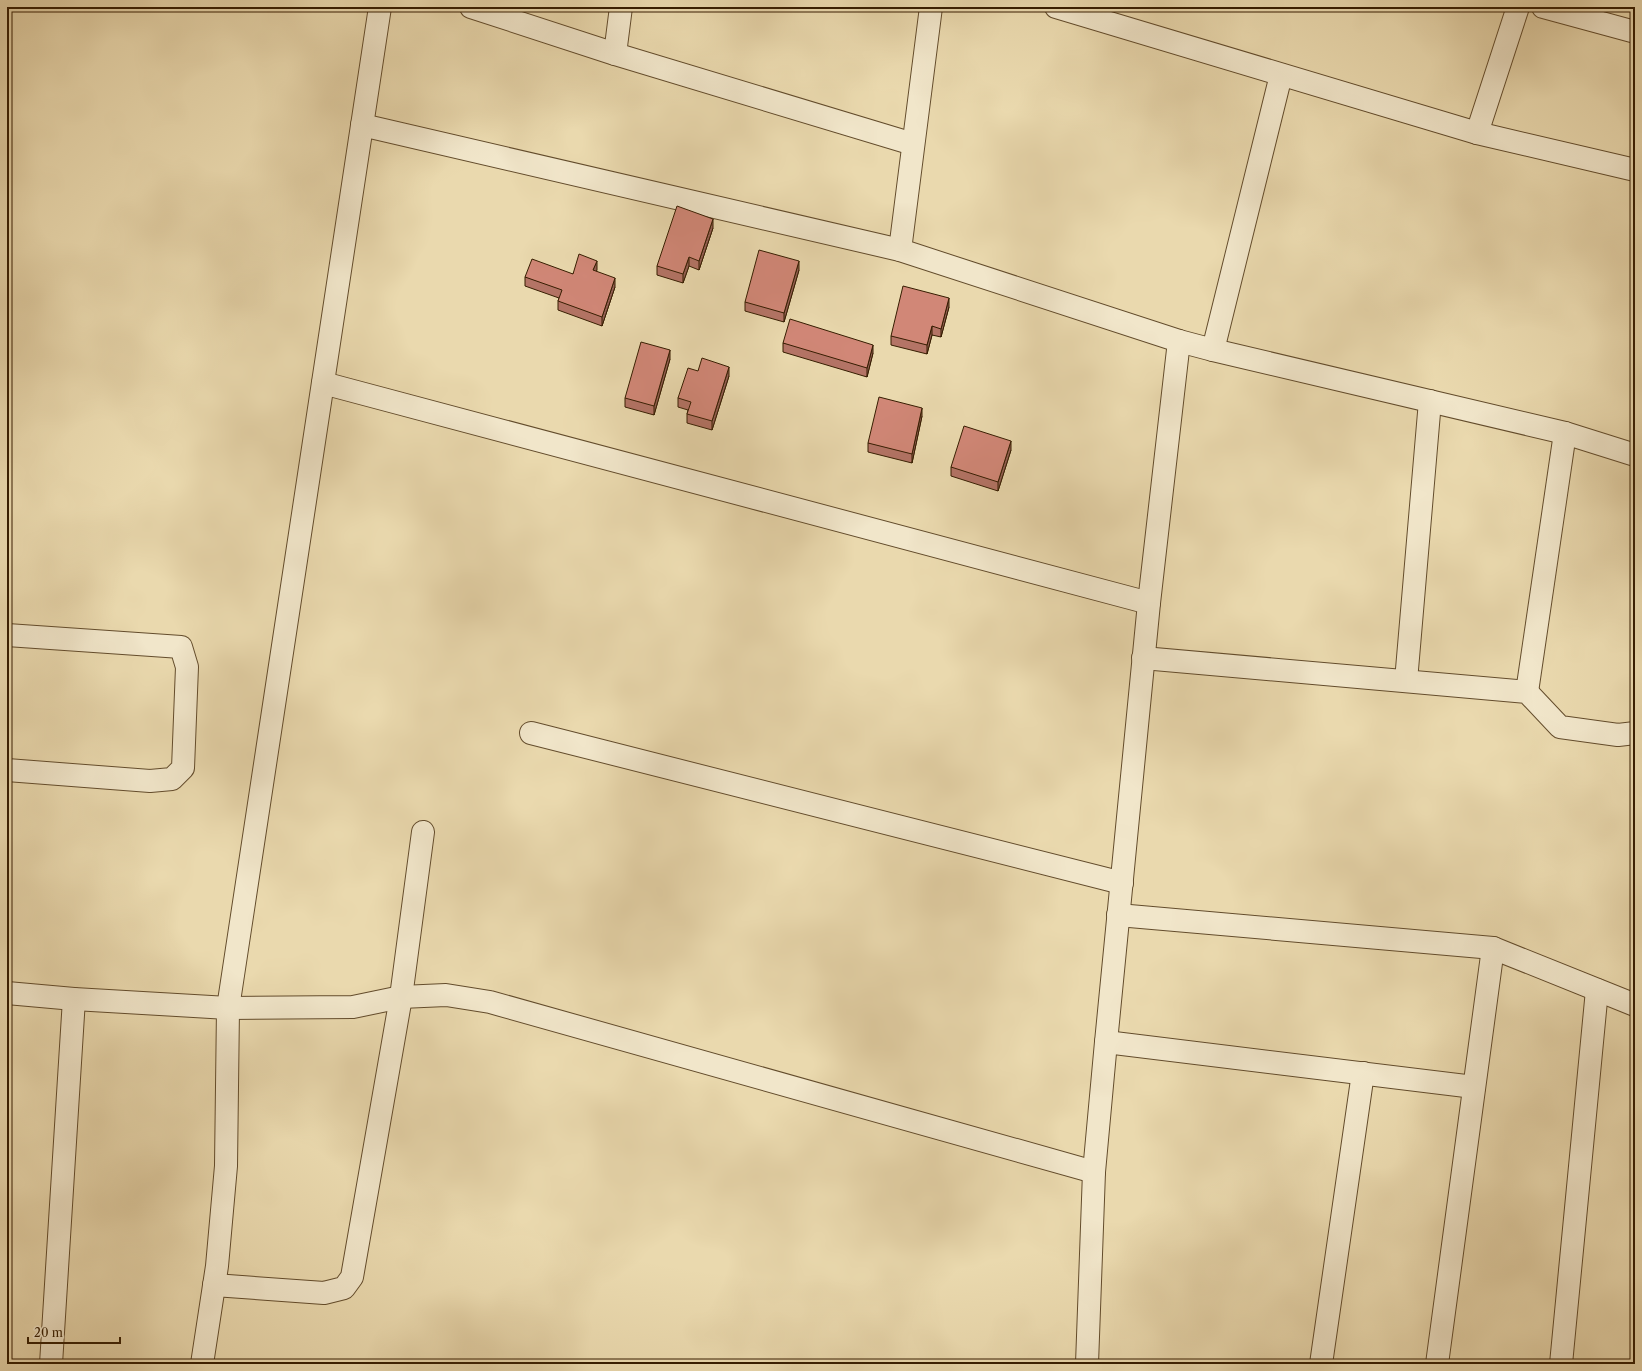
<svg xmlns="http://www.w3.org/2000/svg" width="1642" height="1371" font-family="'Libre Caslon Text',serif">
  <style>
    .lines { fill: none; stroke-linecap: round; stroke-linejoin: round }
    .street-casing { stroke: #634c2c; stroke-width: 24 }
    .street { stroke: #f1e6ca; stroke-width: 22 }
    .wall { fill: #b47466; stroke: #361d01 }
    .shaded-wall { fill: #925e53; stroke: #361d01 }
    .building { fill: #d18777; stroke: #361d01 }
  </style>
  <rect width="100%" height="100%" fill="#ead9ae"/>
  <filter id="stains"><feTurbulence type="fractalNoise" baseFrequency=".005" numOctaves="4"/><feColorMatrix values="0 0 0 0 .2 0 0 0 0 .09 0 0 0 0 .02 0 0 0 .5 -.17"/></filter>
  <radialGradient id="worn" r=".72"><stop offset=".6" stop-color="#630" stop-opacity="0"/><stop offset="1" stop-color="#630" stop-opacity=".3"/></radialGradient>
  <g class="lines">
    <defs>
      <g id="street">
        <path d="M 471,7 L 615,54 L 913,144"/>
        <path d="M 1056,7 L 1477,133 L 1635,170"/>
        <path d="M 1543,7 L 1635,32"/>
        <path d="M 615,54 L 621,7"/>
        <path d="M 362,125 L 900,250 L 1179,341 L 1213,350 L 1565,433 L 1635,455"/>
        <path d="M 1477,133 L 1518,7"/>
        <path d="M 900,250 L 931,7"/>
        <path d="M 1213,350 L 1281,75"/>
        <path d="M 323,383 L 1149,603"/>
        <path d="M 7,635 L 181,647 L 187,667 L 183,768 L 172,779 L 150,781 L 7,770"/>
        <path d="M 1143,658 L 1527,692 L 1560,727 L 1618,735 L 1635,733"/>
        <path d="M 1406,681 L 1430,401"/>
        <path d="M 1527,692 L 1565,433"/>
        <path d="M 531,733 L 1122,883"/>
        <path d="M 1118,915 L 1493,948 L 1635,1005"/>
        <path d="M 7,993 L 74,999 L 228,1008 L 353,1007 L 401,997 L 446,995 L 490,1002 L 1094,1172"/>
        <path d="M 1106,1042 L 1474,1087"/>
        <path d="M 214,1285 L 324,1293 L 344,1288 L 352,1277 L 401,997 L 423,832"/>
        <path d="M 51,1364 L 74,999"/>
        <path d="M 202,1364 L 217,1266 L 226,1166 L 228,1008 L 380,7"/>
        <path d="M 1087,1364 L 1094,1172 L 1106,1042 L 1149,603 L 1179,341"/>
        <path d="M 1321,1364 L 1363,1073"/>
        <path d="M 1437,1364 L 1493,948"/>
        <path d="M 1561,1364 L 1597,990"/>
      </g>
    </defs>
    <use href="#street" class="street-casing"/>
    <use href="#street" class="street"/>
  </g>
  <g class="wall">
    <path d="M 713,228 L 699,270 L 689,266 L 683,283 L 657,275 L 657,266 Z"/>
    <path d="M 597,270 L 596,271 L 615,287 L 602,326 L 558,310 L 558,301 L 559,298 L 525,286 L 525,277 L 573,274 Z"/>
    <path d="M 799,270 L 784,322 L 745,311 L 745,302 Z"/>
    <path d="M 949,307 L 941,337 L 932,335 L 927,354 L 891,345 L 891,336 Z"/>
    <path d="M 783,343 L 873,353 L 867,377 L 783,352 Z"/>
    <path d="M 670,359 L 654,415 L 625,407 L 625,398 Z"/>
    <path d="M 698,371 L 729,376 L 712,430 L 687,423 L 687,414 L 688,410 L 678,407 L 678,398 Z"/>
    <path d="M 922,416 L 912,463 L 868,452 L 868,443 Z"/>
    <path d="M 1011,450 L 998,491 L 951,476 L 951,467 Z"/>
  </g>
  <g class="shaded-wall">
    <path d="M 713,219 L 713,228 L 699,270 L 699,261 Z"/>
    <path d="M 689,257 L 689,266 L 683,283 L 683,274 Z"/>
    <path d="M 597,261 L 597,270 L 593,279 L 593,270 Z"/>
    <path d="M 799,261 L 799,270 L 784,322 L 784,313 Z"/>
    <path d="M 615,278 L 615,287 L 602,326 L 602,317 Z"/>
    <path d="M 949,298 L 949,307 L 941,337 L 941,329 Z"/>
    <path d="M 932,326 L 932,335 L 927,354 L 927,345 Z"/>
    <path d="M 873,345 L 873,353 L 867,377 L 867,368 Z"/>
    <path d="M 670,350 L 670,359 L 654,415 L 654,406 Z"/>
    <path d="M 729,367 L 729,376 L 712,430 L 712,421 Z"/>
    <path d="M 922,408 L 922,416 L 912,463 L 912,454 Z"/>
    <path d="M 1011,441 L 1011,450 L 998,491 L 998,482 Z"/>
  </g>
  <g class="building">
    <path d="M 677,206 L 713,219 L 699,261 L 689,257 L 683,274 L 657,266 Z"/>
    <path d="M 759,250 L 799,261 L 784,313 L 745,302 Z"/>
    <path d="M 579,254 L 597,261 L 593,270 L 615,278 L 602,317 L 558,301 L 562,290 L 525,277 L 532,259 L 573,274 Z"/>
    <path d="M 903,286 L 949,298 L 941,329 L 932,326 L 927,345 L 891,336 Z"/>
    <path d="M 790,319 L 873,345 L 867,368 L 783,343 Z"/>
    <path d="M 641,342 L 670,350 L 654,406 L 625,398 Z"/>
    <path d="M 702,358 L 729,367 L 712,421 L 687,414 L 691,402 L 678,398 L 688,368 L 698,371 Z"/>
    <path d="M 879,397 L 922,408 L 912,454 L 868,443 Z"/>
    <path d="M 964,426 L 1011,441 L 998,482 L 951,467 Z"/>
  </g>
  <rect width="1642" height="1371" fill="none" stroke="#ead9ae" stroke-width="24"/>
  <rect x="8" y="8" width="1626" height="1355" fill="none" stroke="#361d01" stroke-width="2"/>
  <rect x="12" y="12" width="1618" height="1347" fill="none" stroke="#361d01"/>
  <path d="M28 1337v6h92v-6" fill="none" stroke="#361d01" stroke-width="2"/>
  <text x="34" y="1337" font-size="12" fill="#361d01" stroke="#f1e6ca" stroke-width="3" paint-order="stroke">20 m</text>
  <rect width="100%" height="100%" filter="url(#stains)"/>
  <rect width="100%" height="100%" fill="url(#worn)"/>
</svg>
